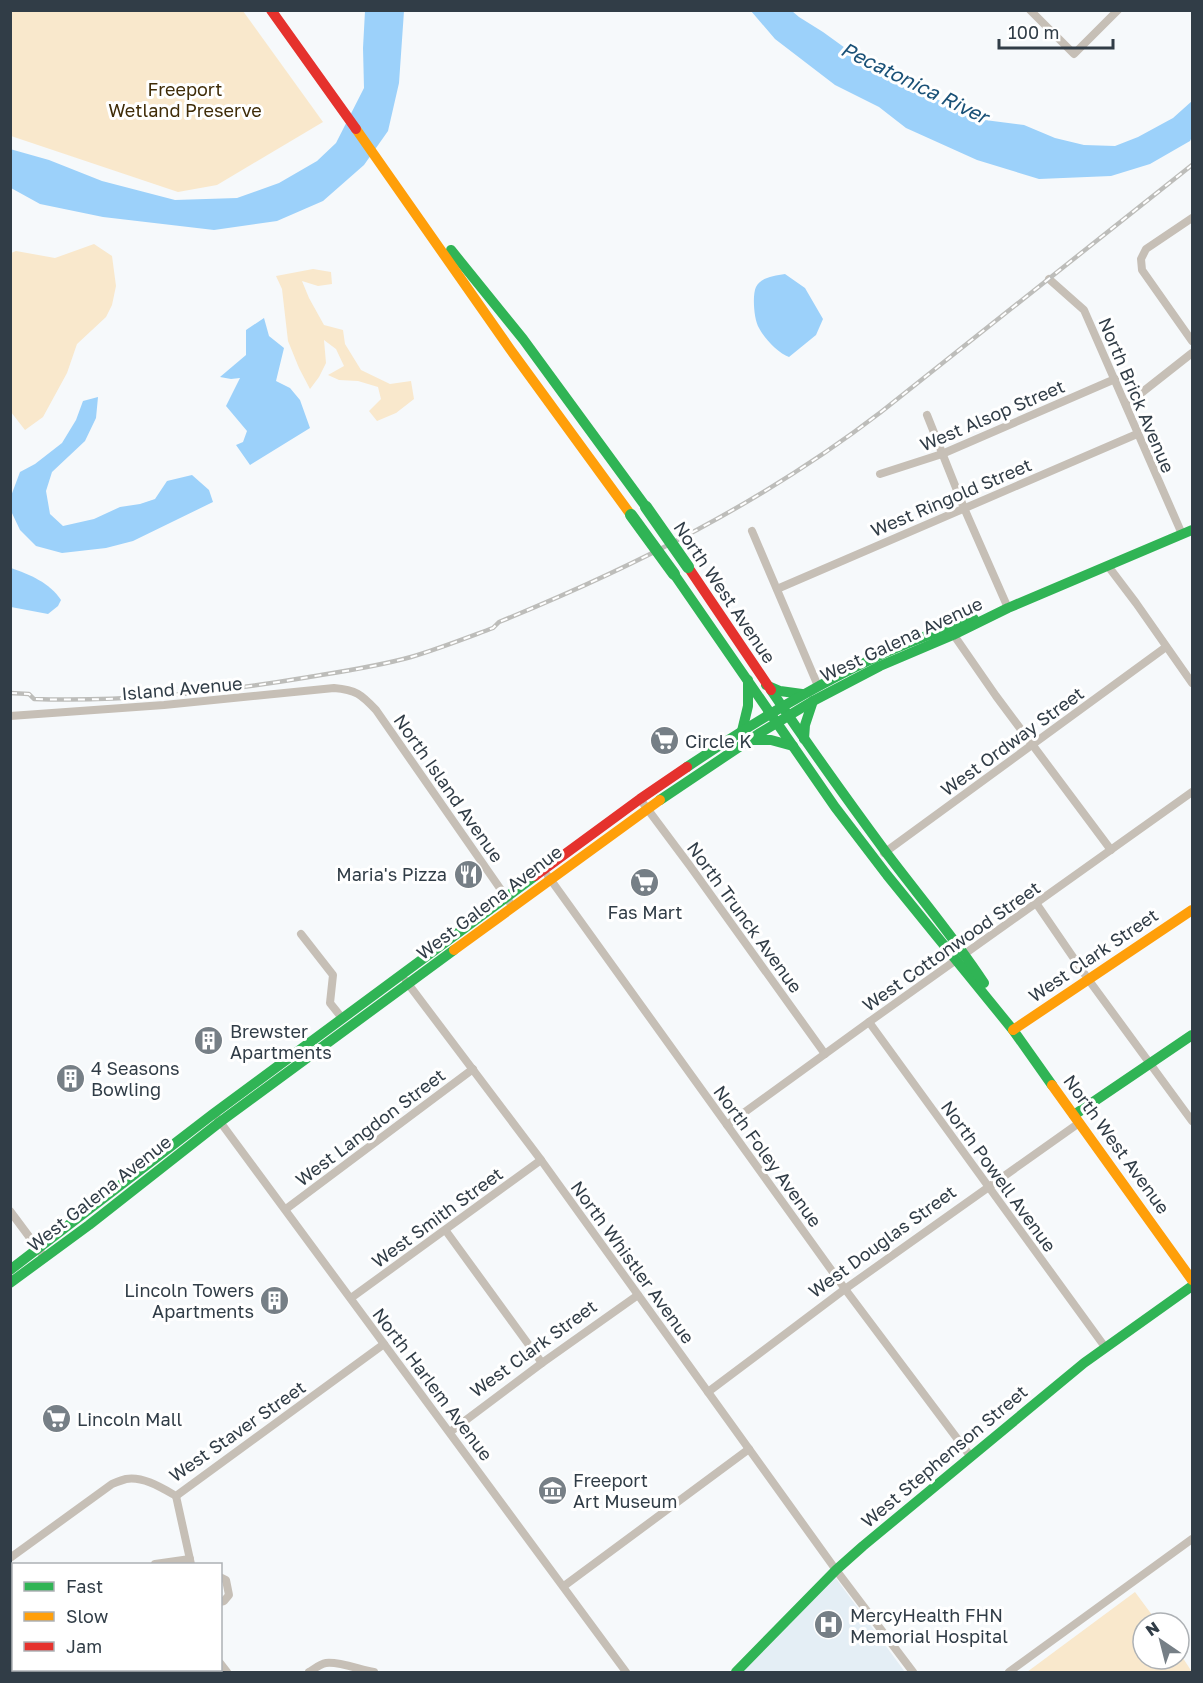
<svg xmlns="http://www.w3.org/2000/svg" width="1203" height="1683" font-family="'Golos Text',sans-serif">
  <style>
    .built { fill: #e4eef5 }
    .green { fill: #f9e8cc }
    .water { fill: #9cd1fa }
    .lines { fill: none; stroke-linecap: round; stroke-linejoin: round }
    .street { stroke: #c6bfb6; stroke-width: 8 }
    .fast { stroke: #30b455; stroke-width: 10 }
    .slow { stroke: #ff9f0a; stroke-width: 10 }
    .jam { stroke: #e5322d; stroke-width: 10 }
    .rail-casing { stroke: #bdbdba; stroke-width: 4.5 }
    .rail { stroke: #fff; stroke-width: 2; stroke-dasharray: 7; stroke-linecap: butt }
    .fast-bridge { stroke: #30b455; stroke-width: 12 }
    .labels { text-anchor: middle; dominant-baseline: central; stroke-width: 6; stroke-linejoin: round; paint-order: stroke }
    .park-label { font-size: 18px; fill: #3f2c08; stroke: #fff }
    .street-label { font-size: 18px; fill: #313d47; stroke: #fff }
    .poi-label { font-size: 18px; fill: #313d47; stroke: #fff; text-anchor: start }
    .water-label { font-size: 20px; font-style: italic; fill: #1a5177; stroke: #fff }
  </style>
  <rect width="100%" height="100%" fill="#f6f9fb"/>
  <path class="built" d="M 835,1577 L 905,1672 L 742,1672 Z"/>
  <g class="green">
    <path d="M 11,10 L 243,11 L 323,122 L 217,185 L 178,192 L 11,136 Z"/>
    <path d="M 94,244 L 112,256 L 116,286 L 112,305 L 106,317 L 77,344 L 67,373 L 43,417 L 25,430 L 11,412 L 11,253 L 16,251 L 55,258 Z"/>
    <path d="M 313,269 L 331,272 L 332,284 L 318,286 L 302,281 L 309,298 L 324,325 L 343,330 L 345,344 L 361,370 L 390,384 L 411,381 L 414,399 L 396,413 L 377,421 L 369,411 L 381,399 L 378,387 L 358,381 L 339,380 L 328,375 L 344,366 L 336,349 L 324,340 L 326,363 L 319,377 L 310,389 L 299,368 L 288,341 L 282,289 L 276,276 Z"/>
    <path d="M 1135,1592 L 1158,1623 L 1143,1623 L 1143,1659 L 1179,1659 L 1179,1652 L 1192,1672 L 1027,1672 Z"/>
  </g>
  <g class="water">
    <path d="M 365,11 L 404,11 L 399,83 L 388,131 L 364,165 L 323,201 L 277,221 L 214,230 L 103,217 L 40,204 L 11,188 L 10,149 L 49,160 L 102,181 L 175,200 L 237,198 L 279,183 L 317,161 L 336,143 L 364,88 L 363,48 Z"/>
    <path d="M 751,11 L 792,11 L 799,17 L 823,32 L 870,66 L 977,119 L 1024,125 L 1055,138 L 1084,145 L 1115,146 L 1138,137 L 1173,118 L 1192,101 L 1192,137 L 1190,141 L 1150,164 L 1111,176 L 1039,179 L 977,160 L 906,128 L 879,107 L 835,85 L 775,39 Z"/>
    <path d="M 785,274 L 805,288 L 823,319 L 816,335 L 789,357 C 779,354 764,338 759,328 C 754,320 752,295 756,287 C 761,277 774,276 785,274 Z"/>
    <path d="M 264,318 L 269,336 L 284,348 L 276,381 L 290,388 L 300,400 L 310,428 L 250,465 L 236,445 L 243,442 L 247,431 L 226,406 L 240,378 L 231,379 L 220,377 L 246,355 L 246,330 Z"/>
    <path d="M 98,397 L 96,418 L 85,441 L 52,472 L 46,491 L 50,514 L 63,526 L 94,519 L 120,507 L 140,504 L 155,499 L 167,481 L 192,475 L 209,490 L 213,502 L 133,541 L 106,548 L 62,553 L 36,546 L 20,530 L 11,511 L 11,496 L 20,472 L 35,464 L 62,443 L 76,420 L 83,401 Z"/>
    <path d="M 11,568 C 29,574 50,583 61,600 L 58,606 L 48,614 L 11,607 Z"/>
  </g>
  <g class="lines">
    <g class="street">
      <path d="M 1030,10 L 1074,54 L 1118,10"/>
      <path d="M 1192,218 L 1146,249 L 1141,259 L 1142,270 L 1192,341"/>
      <path d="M 1049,279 L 1084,310 L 1182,534"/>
      <path d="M 1126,405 L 1192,353"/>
      <path d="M 927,415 L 964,508 L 1008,608"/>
      <path d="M 880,474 L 942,454 L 1115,379"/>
      <path d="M 752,531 L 818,686"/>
      <path d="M 1108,566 L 1136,603 L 1192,683"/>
      <path d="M 777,589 L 1137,434"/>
      <path d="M 951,631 L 996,696 L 1111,850"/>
      <path d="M 10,716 L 164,705 L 334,688 C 356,690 361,694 376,710 L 513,907"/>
      <path d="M 640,799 L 690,866 L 825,1054"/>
      <path d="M 884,853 L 1166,647"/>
      <path d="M 548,876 L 845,1289 L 971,1457"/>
      <path d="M 1036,903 L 1088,979 L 1192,1121"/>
      <path d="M 301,934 L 333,975 L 330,1003 L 342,1018"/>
      <path d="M 406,981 L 541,1160 L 836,1570 L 913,1672"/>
      <path d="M 869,1022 L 1105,1347"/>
      <path d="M 218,1119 L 626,1672"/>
      <path d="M 727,1125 L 869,1022 L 1192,792"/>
      <path d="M 286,1209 L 473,1069"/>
      <path d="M 10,1211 L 45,1258"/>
      <path d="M 446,1231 L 542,1363"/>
      <path d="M 351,1298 L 541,1160"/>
      <path d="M 708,1392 L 845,1289 L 1079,1123"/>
      <path d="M 450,1432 L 542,1363 L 638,1295"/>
      <path d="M 176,1496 L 191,1564"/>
      <path d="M 10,1558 L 112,1484 C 117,1482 122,1480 126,1479 C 143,1476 162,1488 176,1496 L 384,1344"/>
      <path d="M 155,1564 L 190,1559"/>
      <path d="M 220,1577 L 226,1580 L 229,1595 L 224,1601 L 220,1602"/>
      <path d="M 564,1586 L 749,1449"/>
      <path d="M 10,1661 L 14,1660"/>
      <path d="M 220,1663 L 227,1672"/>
      <path d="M 161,1672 L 165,1670"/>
      <path d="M 309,1672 C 314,1669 320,1664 326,1663 C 338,1661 361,1670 374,1672"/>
      <path d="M 1009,1672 L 1192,1539"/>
    </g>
    <g class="fast">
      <path d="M 451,250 L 523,339 L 646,507"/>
      <path d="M 674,574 L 835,807 L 887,875 L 1013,1030 L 1052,1085"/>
      <path d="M 766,685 L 780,691 L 802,694"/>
      <path d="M 771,690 C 808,745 846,798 885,851 C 918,895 954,937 984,983"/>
      <path d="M 742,731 L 748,706 L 748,680"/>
      <path d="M 804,739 L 805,725 L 813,701"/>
      <path d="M 750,740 L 771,740 L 793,746"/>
      <path d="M 687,767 C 748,726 810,688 876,657 C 908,642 941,630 974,619"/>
      <path d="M 660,800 L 760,733 L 813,701 L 880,666 L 953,635 L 1008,608 L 1192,530"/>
      <path d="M 1074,1115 L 1192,1035"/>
      <path d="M 10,1270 L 213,1114 L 535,876"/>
      <path d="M 10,1283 L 89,1225 L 220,1122 L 454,950"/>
      <path d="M 736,1672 L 836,1570 L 863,1546 L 1084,1363 L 1192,1286"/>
    </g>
    <g class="slow">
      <path d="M 356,129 L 510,349 L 631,515"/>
      <path d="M 454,950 L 660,800"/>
      <path d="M 1013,1030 L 1192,910"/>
      <path d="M 1052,1085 L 1192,1280"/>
    </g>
    <g class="jam">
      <path d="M 271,10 L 356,129"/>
      <path d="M 688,567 L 771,690"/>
      <path d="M 535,876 L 640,799 L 687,767"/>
    </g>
    <defs>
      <path id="rail" d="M 10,693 L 29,694 L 34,699 C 125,702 214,693 303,678 C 339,672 375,667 411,657 C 438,649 466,638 493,628 L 499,622 C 634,567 765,501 881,412 L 1192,165"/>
    </defs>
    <use href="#rail" class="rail-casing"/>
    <use href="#rail" class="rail"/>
    <g class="fast-bridge">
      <path d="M 646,507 L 688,567"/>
      <path d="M 631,515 L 674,574"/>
    </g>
  </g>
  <defs>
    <symbol id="supermarket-disc" viewBox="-11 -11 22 22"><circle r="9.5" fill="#767f86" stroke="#fff"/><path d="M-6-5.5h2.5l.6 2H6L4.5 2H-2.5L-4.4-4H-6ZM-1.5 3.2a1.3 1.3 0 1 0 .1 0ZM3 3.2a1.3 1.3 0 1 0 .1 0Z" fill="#fff"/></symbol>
    <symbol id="restaurant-disc" viewBox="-11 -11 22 22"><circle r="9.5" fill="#767f86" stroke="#fff"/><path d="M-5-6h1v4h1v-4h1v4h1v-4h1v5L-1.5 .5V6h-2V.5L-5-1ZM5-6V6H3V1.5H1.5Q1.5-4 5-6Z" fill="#fff"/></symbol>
    <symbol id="building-disc" viewBox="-11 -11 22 22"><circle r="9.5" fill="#767f86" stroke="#fff"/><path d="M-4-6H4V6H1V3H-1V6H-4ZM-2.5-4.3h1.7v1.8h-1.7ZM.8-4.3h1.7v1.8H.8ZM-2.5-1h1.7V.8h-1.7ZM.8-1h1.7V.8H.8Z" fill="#fff"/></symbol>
    <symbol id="museum-disc" viewBox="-11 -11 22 22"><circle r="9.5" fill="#767f86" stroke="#fff"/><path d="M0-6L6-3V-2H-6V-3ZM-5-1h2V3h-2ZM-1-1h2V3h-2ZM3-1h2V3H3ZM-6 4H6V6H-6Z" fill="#fff"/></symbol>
    <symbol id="hospital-disc" viewBox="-11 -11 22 22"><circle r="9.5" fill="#767f86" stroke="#fff"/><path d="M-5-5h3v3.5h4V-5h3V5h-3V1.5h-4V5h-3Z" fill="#fff"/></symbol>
  </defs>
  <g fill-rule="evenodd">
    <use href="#supermarket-disc" x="648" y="724" width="33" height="33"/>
    <use href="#restaurant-disc" x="452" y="858" width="33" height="33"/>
    <use href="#supermarket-disc" x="628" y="866" width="33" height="33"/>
    <use href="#building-disc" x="192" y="1024" width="33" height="33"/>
    <use href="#building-disc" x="54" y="1062" width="33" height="33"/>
    <use href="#building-disc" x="258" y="1284" width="33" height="33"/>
    <use href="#supermarket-disc" x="40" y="1402" width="33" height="33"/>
    <use href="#museum-disc" x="536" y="1474" width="33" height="33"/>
    <use href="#hospital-disc" x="812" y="1608" width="33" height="33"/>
  </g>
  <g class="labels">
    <g class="park-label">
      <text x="185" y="89">Freeport<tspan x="185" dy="21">Wetland Preserve</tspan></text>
    </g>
    <g class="street-label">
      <text transform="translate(1137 395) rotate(67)">North Brick Avenue</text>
      <text transform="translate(992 415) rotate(-23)">West Alsop Street</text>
      <text transform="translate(951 497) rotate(-23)">West Ringold Street</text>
      <text transform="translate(725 592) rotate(56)">North West Avenue</text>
      <text transform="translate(901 639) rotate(-25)">West Galena Avenue</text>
      <text transform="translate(182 688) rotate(-5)">Island Avenue</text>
      <text transform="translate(1012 741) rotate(-36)">West Ordway Street</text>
      <text transform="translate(449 788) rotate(55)">North Island Avenue</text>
      <text transform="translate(489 902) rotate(-37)">West Galena Avenue</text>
      <text transform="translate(745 917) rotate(54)">North Trunck Avenue</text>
      <text transform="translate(951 946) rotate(-35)">West Cottonwood Street</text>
      <text transform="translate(1093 955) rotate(-34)">West Clark Street</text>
      <text transform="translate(370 1127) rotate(-37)">West Langdon Street</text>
      <text transform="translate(1117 1144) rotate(54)">North West Avenue</text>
      <text transform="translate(768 1156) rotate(54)">North Foley Avenue</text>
      <text transform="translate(999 1176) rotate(54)">North Powell Avenue</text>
      <text transform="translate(99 1193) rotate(-38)">West Galena Avenue</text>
      <text transform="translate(437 1217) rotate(-36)">West Smith Street</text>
      <text transform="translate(882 1241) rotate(-36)">West Douglas Street</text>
      <text transform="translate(633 1262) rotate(54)">North Whistler Avenue</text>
      <text transform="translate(533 1348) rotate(-36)">West Clark Street</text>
      <text transform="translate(433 1384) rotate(53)">North Harlem Avenue</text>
      <text transform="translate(237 1431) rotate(-35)">West Staver Street</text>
      <text transform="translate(944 1456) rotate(-40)">West Stephenson Street</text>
    </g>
    <g class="poi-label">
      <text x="685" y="741">Circle K</text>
      <text x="447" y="874" text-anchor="end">Maria's Pizza</text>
      <text x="645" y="912" text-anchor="middle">Fas Mart</text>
      <text x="230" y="1031">Brewster<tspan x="230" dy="21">Apartments</tspan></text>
      <text x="91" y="1068">4 Seasons<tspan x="91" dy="21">Bowling</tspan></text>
      <text x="254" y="1290" text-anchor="end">Lincoln Towers<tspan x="254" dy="21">Apartments</tspan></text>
      <text x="77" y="1419">Lincoln Mall</text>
      <text x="573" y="1480">Freeport<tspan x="573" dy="21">Art Museum</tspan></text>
      <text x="850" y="1615">MercyHealth FHN<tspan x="850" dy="21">Memorial Hospital</tspan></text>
    </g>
    <g class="water-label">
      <text transform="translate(915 82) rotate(26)">Pecatonica River</text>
    </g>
  </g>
  <rect width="1203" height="1683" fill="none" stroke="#313d47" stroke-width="24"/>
  <rect x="12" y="1563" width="210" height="108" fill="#ffffff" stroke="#adb1b5" stroke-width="1.5"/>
  <rect x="24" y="1582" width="30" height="9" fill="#30b455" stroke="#adb1b5" stroke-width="1.5"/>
  <text x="66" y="1593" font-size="18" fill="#313d47">Fast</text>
  <rect x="24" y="1612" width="30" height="9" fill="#ff9f0a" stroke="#adb1b5" stroke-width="1.5"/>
  <text x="66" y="1623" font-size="18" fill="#313d47">Slow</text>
  <rect x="24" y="1642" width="30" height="9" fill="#e5322d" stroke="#adb1b5" stroke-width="1.5"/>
  <text x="66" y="1653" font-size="18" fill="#313d47">Jam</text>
  <g transform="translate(1161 1641) rotate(325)"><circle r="28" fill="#ffffff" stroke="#adb1b5" stroke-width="1.5"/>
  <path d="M0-4.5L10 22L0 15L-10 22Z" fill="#767f86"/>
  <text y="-9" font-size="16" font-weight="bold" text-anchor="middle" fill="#313d47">N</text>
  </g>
  <path d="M999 39v9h114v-9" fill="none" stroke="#313d47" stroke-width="3"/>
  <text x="1008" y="39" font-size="18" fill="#313d47" stroke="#ffffff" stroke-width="4.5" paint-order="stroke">100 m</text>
</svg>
